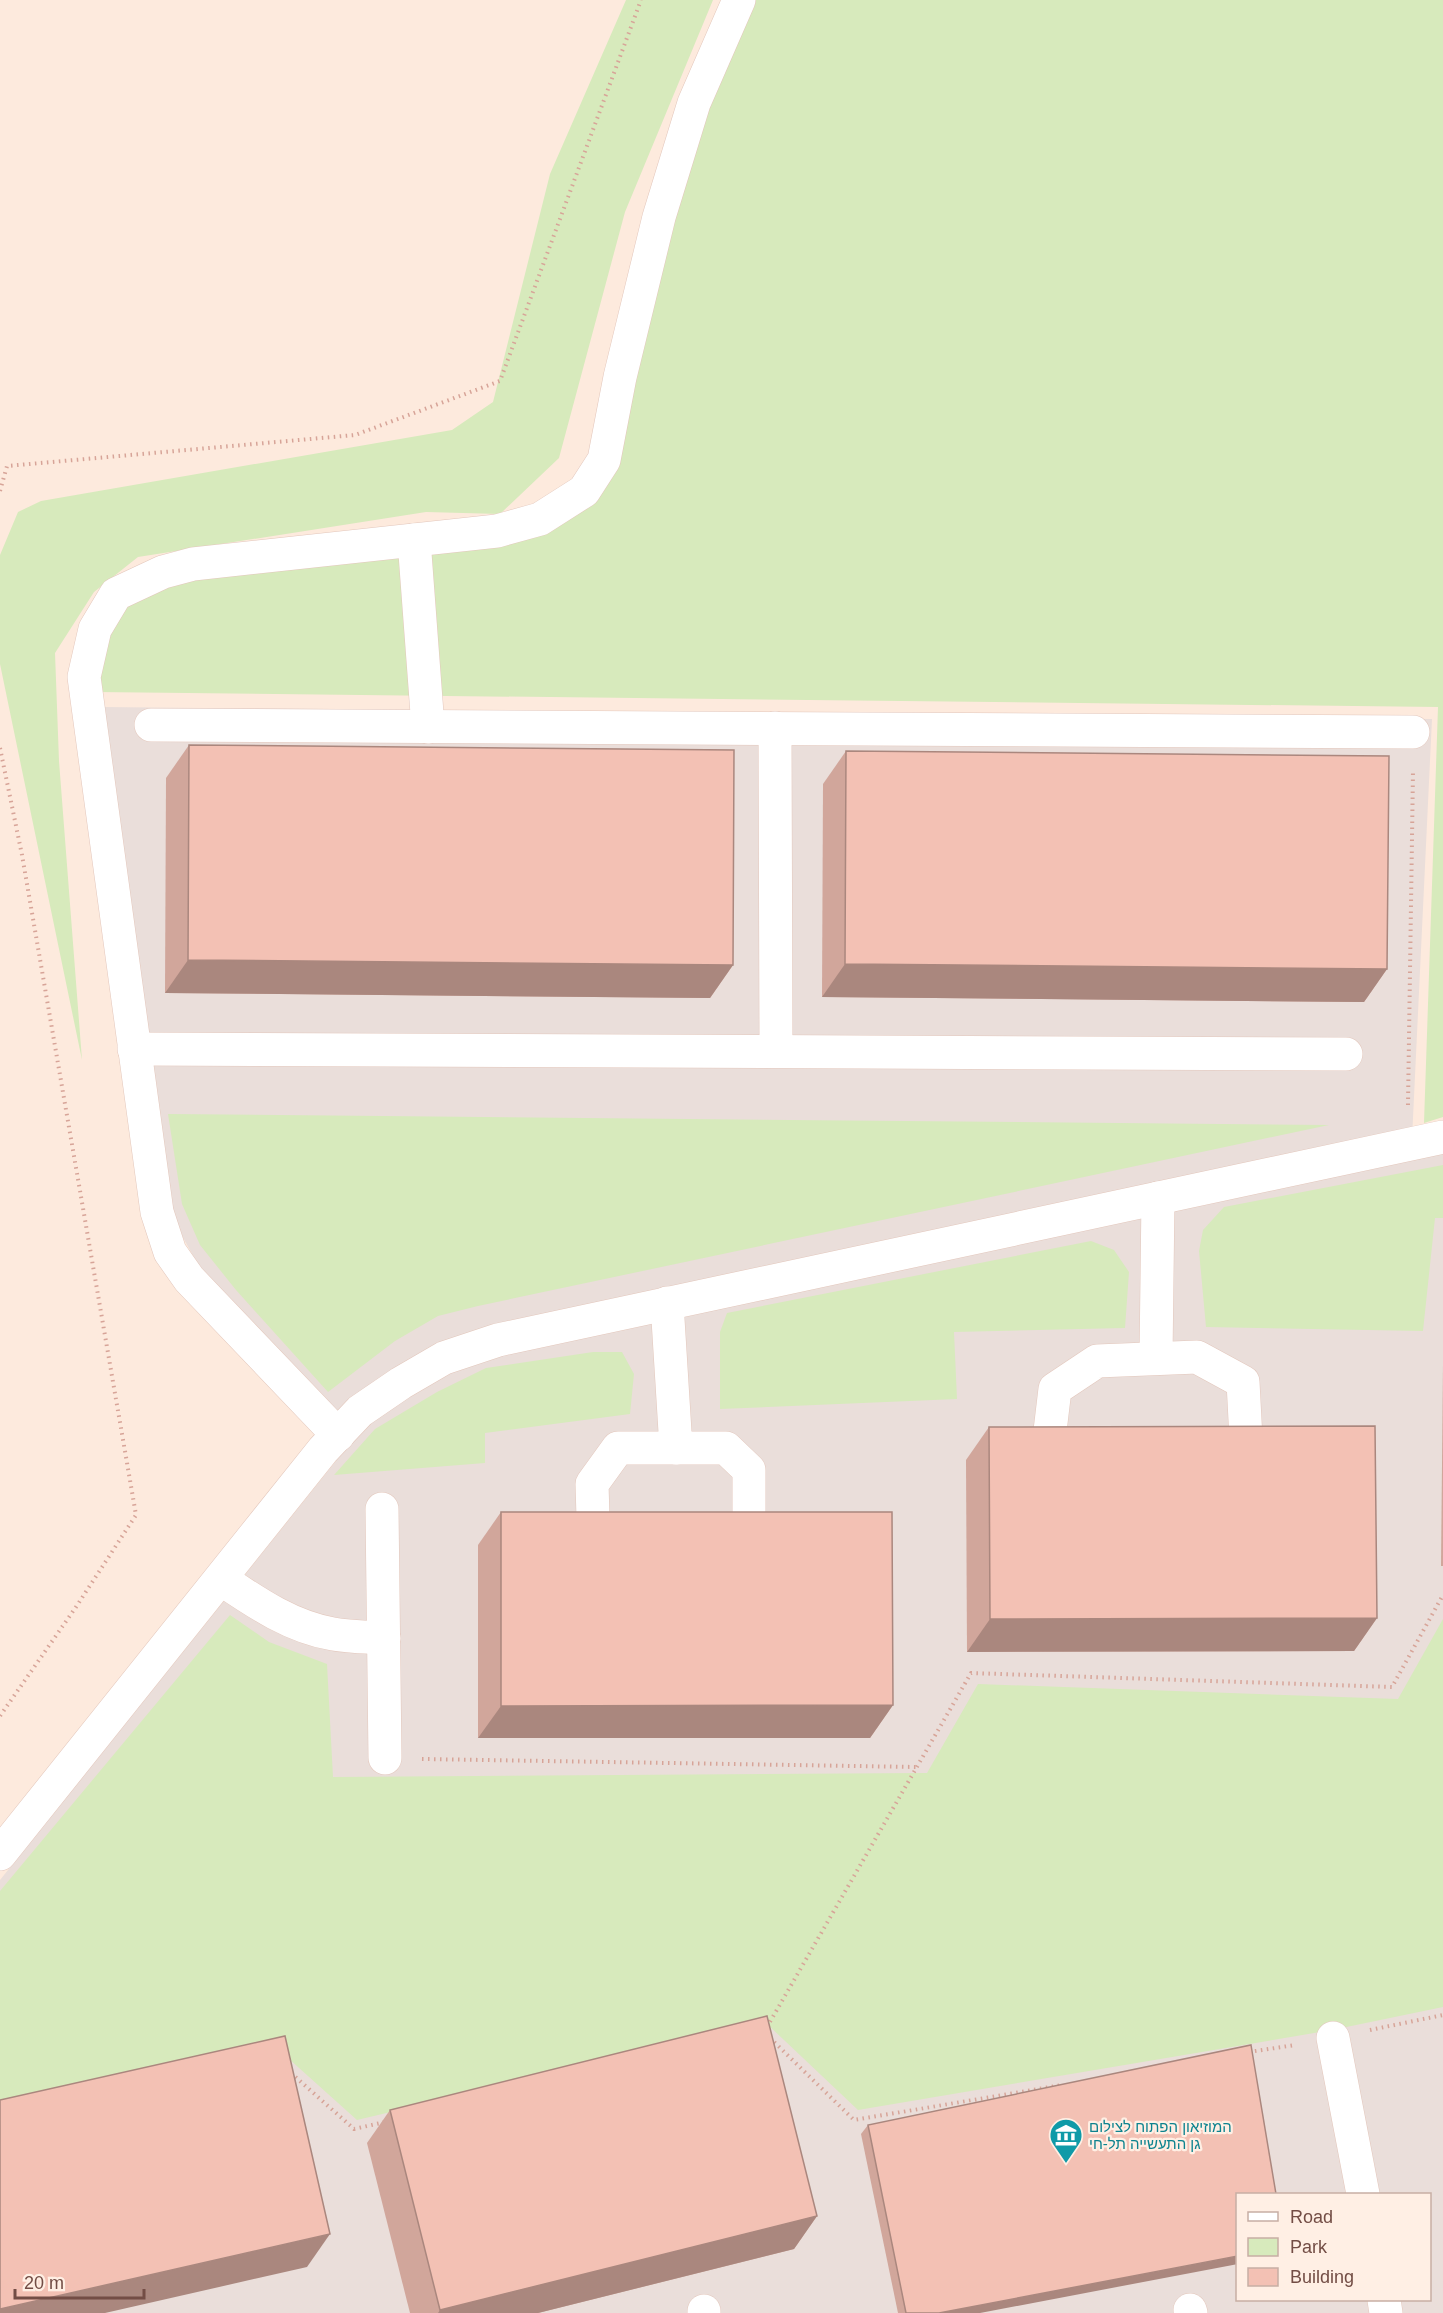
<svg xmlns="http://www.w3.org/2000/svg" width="1443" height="2313" font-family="Helvetica,Heebo,sans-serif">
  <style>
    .industrial { fill: #eadeda; fill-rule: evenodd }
    .green { fill: #d7eabc }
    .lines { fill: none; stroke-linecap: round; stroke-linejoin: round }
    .minor-casing { stroke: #e3c7bc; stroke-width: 34 }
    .path { stroke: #d7a498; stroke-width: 4; stroke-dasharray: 1.5 4.5; stroke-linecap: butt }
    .minor { stroke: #fff; stroke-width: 33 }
    .wall { fill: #d1a69b }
    .shaded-wall { fill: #aa877e }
    .building { fill: #f3c1b4; stroke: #aa877e; stroke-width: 1.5 }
    .labels { text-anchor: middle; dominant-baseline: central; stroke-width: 4.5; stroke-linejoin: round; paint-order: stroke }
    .culture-label { font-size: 15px; fill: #0d838f; stroke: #ffefe4; text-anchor: start }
  </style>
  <rect width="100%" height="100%" fill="#fdeadd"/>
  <path class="industrial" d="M 103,707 L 1432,719 L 1411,1160 L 1443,1154 L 1443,2313 L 0,2313 L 0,1880 L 336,1461 L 207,1281 L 175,1223 L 163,1195 ZM 1238,2194 L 1430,2194 L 1430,2300 L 1238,2300 Z"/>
  <g class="green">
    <path d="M 626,0 L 713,0 L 625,212 L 559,458 L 500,514 L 426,512 L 138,557 L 94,592 L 55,653 L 59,761 L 82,1060 L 0,664 L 0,555 L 18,512 L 41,501 L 452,430 L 493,402 L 550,174 Z"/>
    <path d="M 755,0 L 1443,0 L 1443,1117 L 1424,1123 L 1438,707 L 95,692 L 107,634 L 125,604 L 167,584 L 593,500 L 672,220 L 706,108 Z"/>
    <path d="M 168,1114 L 1329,1125 L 478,1306 L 438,1316 L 395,1341 L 328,1392 L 236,1290 L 200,1245 L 182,1204 Z"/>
    <path d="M 1443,1165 L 1443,1218 L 1435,1218 L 1423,1331 L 1206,1327 L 1199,1251 L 1203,1230 L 1224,1207 Z"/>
    <path d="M 1091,1241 L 1114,1250 L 1129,1272 L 1125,1328 L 954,1332 L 957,1399 L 720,1409 L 720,1332 L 727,1313 Z"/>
    <path d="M 593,1352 L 622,1352 L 634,1374 L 630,1414 L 485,1433 L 485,1463 L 334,1475 L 375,1429 L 437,1392 L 486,1368 Z"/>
    <path d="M 230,1615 L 269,1642 L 327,1664 L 333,1777 L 927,1773 L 978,1684 L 1398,1699 L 1443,1619 L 1443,2007 L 1332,2030 L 858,2110 L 766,2023 L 357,2120 L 269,2041 L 0,2112 L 0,1891 Z"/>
  </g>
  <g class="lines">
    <defs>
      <g id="minor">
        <path d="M 414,540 L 428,727"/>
        <path d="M 151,725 L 1413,732"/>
        <path d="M 775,728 L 776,1051"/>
        <path d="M 134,1049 L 1346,1054"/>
        <path d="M 667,1303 L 676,1448"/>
        <path d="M 1156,1358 L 1158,1198"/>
        <path d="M 1050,1431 L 1055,1389 L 1097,1361 L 1197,1357 L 1243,1382 L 1246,1439"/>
        <path d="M 338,1435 L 189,1279 L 170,1252 L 157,1212 L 84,677 L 95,629 L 116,594 L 163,572 L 193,564 L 497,531 L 540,519 L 584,491 L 604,460 L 620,377 L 659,217 L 694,103 L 739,0"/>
        <path d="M 382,1509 L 385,1758"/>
        <path d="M 593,1517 L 592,1484 L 618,1448 L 726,1448 L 749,1470 L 749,1518"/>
        <path d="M 221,1579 C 255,1602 291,1627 333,1634 C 349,1637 367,1637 384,1638"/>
        <path d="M 0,1854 L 323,1450 L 360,1411 L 401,1383 L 444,1358 L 498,1340 L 1443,1137"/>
        <path d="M 1333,2038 L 1363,2194"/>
        <path d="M 1384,2300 L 1386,2313"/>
        <path d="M 1190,2310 L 1191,2313"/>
        <path d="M 704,2311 L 704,2313"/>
      </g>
    </defs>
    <use href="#minor" class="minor-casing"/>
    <g class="path">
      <path d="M 0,491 L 7,466 L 355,435 L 500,381 L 641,0"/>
      <path d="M 0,748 L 22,855 L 136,1515 L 76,1607 L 0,1716"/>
      <path d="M 1408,1105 L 1413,771"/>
      <path d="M 422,1759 L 916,1767"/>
      <path d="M 767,2027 L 971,1673 L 1392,1687 L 1443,1595"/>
      <path d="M 1370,2030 L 1443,2015"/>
      <path d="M 770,2038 L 854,2120 L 1062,2085"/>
      <path d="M 1249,2052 L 1295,2045"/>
      <path d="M 291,2073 L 354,2129 L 385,2122"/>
    </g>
    <use href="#minor" class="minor"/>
  </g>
  <g class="wall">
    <path d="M 189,745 L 733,965 L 710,998 L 165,993 L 166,778 Z"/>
    <path d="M 846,751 L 1387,969 L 1364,1002 L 822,997 L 823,784 Z"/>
    <path d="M 1443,1363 L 1443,1566 L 1441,1566 Z"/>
    <path d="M 989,1427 L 1377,1618 L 1354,1651 L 967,1652 L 966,1460 Z"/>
    <path d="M 501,1512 L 893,1705 L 870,1738 L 478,1738 L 478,1545 Z"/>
    <path d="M 390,2110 L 817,2216 L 794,2249 L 538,2313 L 410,2313 L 367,2143 Z"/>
    <path d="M 868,2125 L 980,2313 L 898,2313 L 861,2134 Z"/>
  </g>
  <g class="shaded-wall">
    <path d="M 188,960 L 733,965 L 710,998 L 165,993 Z"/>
    <path d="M 845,964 L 1387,969 L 1364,1002 L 822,997 Z"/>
    <path d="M 1377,1618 L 1354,1651 L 967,1652 L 990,1619 Z"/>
    <path d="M 893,1705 L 870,1738 L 478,1738 L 501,1706 Z"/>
    <path d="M 817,2216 L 794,2249 L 538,2313 L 438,2313 L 440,2310 Z"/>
    <path d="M 330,2234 L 307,2267 L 105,2313 L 0,2313 L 0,2309 Z"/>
    <path d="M 1238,2256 L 1238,2264 L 980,2313 L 939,2313 Z"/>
  </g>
  <g class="building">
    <path d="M 189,745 L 734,750 L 733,965 L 188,960 Z"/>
    <path d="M 846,751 L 1389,756 L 1387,969 L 845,964 Z"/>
    <path d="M 1375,1426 L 1377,1618 L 990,1619 L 989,1427 Z"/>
    <path d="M 501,1512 L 892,1512 L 893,1705 L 501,1706 Z"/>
    <path d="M 767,2016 L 817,2216 L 440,2310 L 390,2110 Z"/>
    <path d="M 285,2036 L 330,2234 L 0,2309 L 0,2100 Z"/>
    <path d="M 1251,2045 L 1276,2194 L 1238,2194 L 1238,2256 L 939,2313 L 906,2313 L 868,2125 Z"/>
  </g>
  <defs>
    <symbol id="museum-pin" viewBox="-11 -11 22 30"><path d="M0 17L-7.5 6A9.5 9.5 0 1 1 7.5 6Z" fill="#0f9aa8" stroke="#ffefe4"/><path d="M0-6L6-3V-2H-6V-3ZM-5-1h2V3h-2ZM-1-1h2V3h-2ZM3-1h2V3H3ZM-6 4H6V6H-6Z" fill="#fff"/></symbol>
  </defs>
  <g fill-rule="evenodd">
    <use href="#museum-pin" x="1047" y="2116" width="38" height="52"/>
  </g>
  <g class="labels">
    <g class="culture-label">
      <text x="1089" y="2126">המוזיאון הפתוח לצילום<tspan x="1089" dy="17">גן התעשייה תל-חי</tspan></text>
    </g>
  </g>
  <rect x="1236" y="2193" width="195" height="108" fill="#ffefe4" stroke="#c7aea4" stroke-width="1.5"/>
  <rect x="1248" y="2212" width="30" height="9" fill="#ffffff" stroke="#c7aea4" stroke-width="1.5"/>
  <text x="1290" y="2223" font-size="18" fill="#734d45">Road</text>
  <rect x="1248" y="2238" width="30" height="18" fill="#d7eabc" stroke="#c7aea4" stroke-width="1.5"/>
  <text x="1290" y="2253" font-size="18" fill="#734d45">Park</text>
  <rect x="1248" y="2268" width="30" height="18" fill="#f3c1b4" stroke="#c7aea4" stroke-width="1.5"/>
  <text x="1290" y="2283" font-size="18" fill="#734d45">Building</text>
  <path d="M15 2289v9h129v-9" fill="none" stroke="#734d45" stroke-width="3"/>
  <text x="24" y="2289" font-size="18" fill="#734d45" stroke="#ffefe4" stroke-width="4.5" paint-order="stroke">20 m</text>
</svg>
